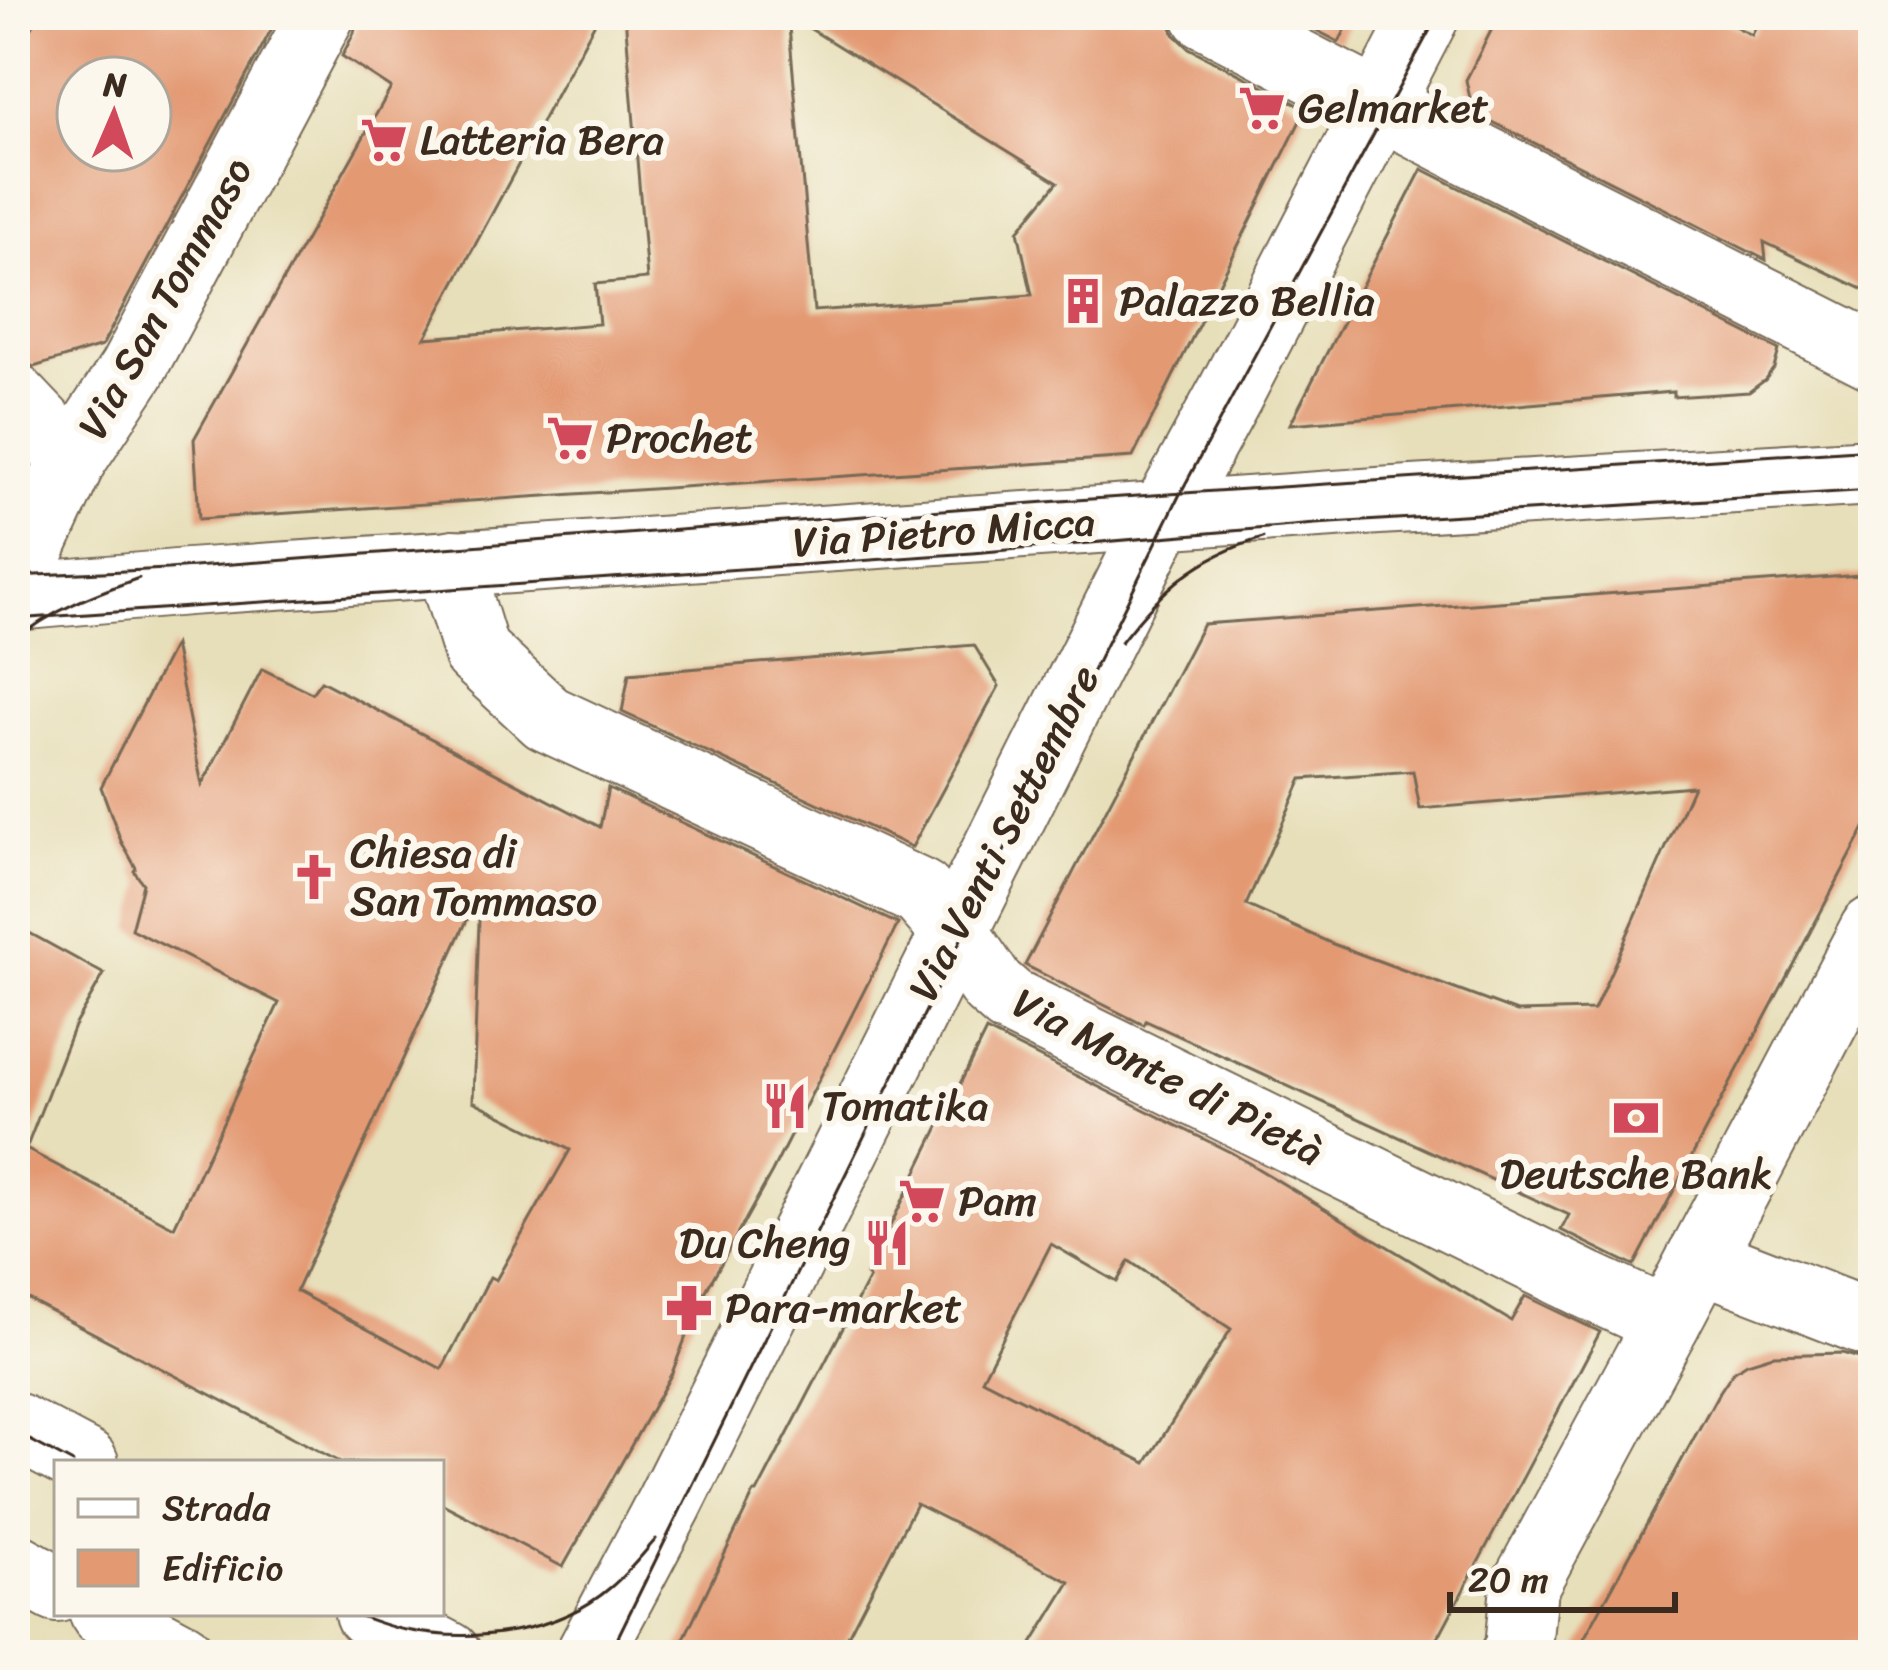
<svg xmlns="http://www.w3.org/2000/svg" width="1888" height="1670" font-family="Sriracha,sans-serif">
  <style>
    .building { fill: #e39a73; fill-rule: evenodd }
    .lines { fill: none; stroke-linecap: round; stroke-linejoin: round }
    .minor-casing { stroke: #776955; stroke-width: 70 }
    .minor { stroke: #fff; stroke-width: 66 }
    .tram { stroke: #3b2a1e; stroke-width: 3 }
    .labels { text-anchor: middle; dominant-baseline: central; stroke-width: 12; stroke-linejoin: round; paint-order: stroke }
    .poi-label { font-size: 42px; fill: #3b2a1e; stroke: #fbf7ec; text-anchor: start }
    .street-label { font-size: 42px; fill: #3b2a1e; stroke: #fbf7ec }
  </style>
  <rect width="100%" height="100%" fill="#fbf7ec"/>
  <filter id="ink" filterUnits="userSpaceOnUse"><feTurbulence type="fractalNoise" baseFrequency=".00833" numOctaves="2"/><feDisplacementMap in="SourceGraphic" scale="24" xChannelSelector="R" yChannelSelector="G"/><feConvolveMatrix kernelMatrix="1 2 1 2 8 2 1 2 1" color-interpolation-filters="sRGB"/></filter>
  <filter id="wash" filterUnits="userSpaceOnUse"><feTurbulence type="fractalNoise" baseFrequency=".004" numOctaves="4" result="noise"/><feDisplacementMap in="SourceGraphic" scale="48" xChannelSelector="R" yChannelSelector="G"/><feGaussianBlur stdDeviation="2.7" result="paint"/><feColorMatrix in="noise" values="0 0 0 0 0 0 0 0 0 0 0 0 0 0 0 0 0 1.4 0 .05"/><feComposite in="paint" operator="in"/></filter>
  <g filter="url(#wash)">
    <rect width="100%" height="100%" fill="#e7dfba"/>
    <g id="blocks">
      <g class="building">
        <path d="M 39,15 L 279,15 L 102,346 L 34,367 L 24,362 L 15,362 L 15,56 ZM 78,78 L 150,78 L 150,150 L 78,150 Z"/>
        <path d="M 358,15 L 599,15 L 425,338 L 599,324 L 595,284 L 647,279 L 625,15 L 788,15 L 814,311 L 1032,295 L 1018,231 L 1058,182 L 788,15 L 1169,15 L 1174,34 L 1189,48 L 1306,109 L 1133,457 L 199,519 L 194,439 L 391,88 L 342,56 L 354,33 Z"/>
        <path d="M 1287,15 L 1353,15 L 1339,42 Z"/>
        <path d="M 1499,15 L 1713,15 L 1752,35 L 1762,15 L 1873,15 L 1873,294 L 1764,242 L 1766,260 L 1473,112 L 1466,80 Z"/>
        <path d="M 1422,169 L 1779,350 L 1774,368 L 1765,380 L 1749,392 L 1673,397 L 1673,392 L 1290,424 Z"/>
        <path d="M 1873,574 L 1873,813 L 1634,1266 L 1561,1230 L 1569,1215 L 1146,1021 L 1144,1025 L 1025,965 L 1203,624 ZM 1413,771 L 1420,809 L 1693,786 L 1594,1010 L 1517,1012 L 1333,944 L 1246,905 L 1302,779 Z"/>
        <path d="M 174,645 L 202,785 L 262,669 L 312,693 L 321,681 L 600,827 L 608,788 L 898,924 L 772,1172 L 698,1305 L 672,1373 L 563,1567 L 441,1503 L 441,1463 L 342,1463 L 15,1292 L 15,925 L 104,974 L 74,1026 L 26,1149 L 174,1227 L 279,1003 L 131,929 L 143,884 L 134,871 L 136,868 L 121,841 L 101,787 ZM 480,892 L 473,1101 L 570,1150 L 496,1280 L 490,1277 L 442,1369 L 296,1291 Z"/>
        <path d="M 974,645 L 999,686 L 912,847 L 622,712 L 629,674 Z"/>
        <path d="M 986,1031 L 1232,1153 L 1511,1321 L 1525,1296 L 1600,1332 L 1429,1655 L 1025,1655 L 1070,1582 L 916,1504 L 838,1655 L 676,1655 L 754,1493 L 757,1493 L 869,1278 L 866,1275 ZM 1051,1244 L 1117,1282 L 1129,1261 L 1231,1329 L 1146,1463 L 982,1379 Z"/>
        <path d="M 1842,1353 L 1873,1362 L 1873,1655 L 1575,1655 L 1717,1396 L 1733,1372 L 1747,1363 L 1773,1355 Z"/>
      </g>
    </g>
  </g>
  <g filter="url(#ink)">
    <use href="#blocks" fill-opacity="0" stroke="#776955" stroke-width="3"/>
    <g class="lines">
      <defs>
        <g id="minor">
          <path d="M 1206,15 L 1466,150 L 1873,356"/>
          <path d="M 15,398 L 73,459"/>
          <path d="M 454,563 L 456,587 L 476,652 L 547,718 L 921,893 L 954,931 L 991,985 L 1009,1001 L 1587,1285 L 1667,1322"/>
          <path d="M 15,585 L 73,459 L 132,370 L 321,15"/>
          <path d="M 15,597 L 188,582 L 1378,501 L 1873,472"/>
          <path d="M 1700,1258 L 1873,1325"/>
          <path d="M 15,1426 L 85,1463"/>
          <path d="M 15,1566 L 57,1589"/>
          <path d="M 103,1613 L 181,1655"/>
          <path d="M 368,1613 L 448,1655"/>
          <path d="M 589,1655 L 669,1504 L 1151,539 L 1230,394 L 1426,15"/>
          <path d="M 1514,1655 L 1518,1648 L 1524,1587 L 1667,1322 L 1873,930"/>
        </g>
      </defs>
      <use href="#minor" class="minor-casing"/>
      <use href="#minor" class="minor"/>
      <g class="tram">
        <path d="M 15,576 L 168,569 L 1060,501 L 1873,449"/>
        <path d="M 15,619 L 972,553 L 1315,524 L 1873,490"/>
        <path d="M 15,641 C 49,611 97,593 139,578"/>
        <path d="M 1121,642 C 1161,590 1198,556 1263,538"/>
        <path d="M 15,1432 L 73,1463"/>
        <path d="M 352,1613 C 369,1619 388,1627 406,1630 C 474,1643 557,1634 611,1587 C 628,1573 642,1555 656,1539"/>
        <path d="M 609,1655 L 1180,494 L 1438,15"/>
      </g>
    </g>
  </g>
  <defs>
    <symbol id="supermarket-bare" viewBox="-9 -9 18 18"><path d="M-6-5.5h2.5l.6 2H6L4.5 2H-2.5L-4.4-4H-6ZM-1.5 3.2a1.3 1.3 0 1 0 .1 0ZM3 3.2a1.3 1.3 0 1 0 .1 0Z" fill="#d1495b" stroke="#fbf7ec" stroke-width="2.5" paint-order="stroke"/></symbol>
    <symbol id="building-bare" viewBox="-9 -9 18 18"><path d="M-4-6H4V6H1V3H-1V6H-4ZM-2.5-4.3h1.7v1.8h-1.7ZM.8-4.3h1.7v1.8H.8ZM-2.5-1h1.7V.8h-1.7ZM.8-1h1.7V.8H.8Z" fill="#d1495b" stroke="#fbf7ec" stroke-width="2.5" paint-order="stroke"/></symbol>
    <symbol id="church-bare" viewBox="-9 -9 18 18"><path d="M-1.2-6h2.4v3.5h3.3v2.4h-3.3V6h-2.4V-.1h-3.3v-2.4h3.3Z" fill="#d1495b" stroke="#fbf7ec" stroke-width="2.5" paint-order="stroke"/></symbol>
    <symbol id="restaurant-bare" viewBox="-9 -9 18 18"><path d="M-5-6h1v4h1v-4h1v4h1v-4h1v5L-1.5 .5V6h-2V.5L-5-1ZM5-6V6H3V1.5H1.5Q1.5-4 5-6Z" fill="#d1495b" stroke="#fbf7ec" stroke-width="2.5" paint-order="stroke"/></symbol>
    <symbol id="bank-bare" viewBox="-9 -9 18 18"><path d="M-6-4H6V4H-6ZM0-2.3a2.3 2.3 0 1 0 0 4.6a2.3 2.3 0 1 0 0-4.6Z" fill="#d1495b" stroke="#fbf7ec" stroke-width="2.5" paint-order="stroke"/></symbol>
    <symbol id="pharmacy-bare" viewBox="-9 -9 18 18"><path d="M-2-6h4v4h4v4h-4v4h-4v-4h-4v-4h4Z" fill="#d1495b" stroke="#fbf7ec" stroke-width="2.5" paint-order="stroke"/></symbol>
  </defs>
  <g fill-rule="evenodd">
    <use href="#supermarket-bare" x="1229" y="75" width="66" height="66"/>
    <use href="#supermarket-bare" x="351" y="107" width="66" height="66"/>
    <use href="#building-bare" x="1050" y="268" width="66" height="66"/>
    <use href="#supermarket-bare" x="537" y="405" width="66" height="66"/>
    <use href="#church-bare" x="281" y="844" width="66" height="66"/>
    <use href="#restaurant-bare" x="752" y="1073" width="66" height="66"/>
    <use href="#bank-bare" x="1603" y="1085" width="66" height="66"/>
    <use href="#supermarket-bare" x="889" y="1168" width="66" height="66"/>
    <use href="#restaurant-bare" x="854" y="1210" width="66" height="66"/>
    <use href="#pharmacy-bare" x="656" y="1275" width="66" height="66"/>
  </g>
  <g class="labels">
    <g class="poi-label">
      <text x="1298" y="108">Gelmarket</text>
      <text x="420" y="140">Latteria Bera</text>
      <text x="1119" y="301">Palazzo Bellia</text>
      <text x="606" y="438">Prochet</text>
      <text x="350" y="853">Chiesa di<tspan x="350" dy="48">San Tommaso</tspan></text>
      <text x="821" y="1106">Tomatika</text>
      <text x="1636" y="1174" text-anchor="middle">Deutsche Bank</text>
      <text x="958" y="1201">Pam</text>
      <text x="851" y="1243" text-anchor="end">Du Cheng</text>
      <text x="725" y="1308">Para-market</text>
    </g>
    <g class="street-label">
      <text transform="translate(165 298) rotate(-61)">Via San Tommaso</text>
      <text transform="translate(944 532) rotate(-4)">Via Pietro Micca</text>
      <text transform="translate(1004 833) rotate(-63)">Via Venti Settembre</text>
      <text transform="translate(1168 1077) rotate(27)">Via Monte di Pietà</text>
    </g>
  </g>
  <rect width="1888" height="1670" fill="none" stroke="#fbf7ec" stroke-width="60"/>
  <rect x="54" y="1460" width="390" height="156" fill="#fbf7ec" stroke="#aea59a" stroke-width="3"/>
  <rect x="78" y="1499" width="60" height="18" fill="#ffffff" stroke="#aea59a" stroke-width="3"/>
  <text x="162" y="1520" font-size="36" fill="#3b2a1e">Strada</text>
  <rect x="78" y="1550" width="60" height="36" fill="#e39a73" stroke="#aea59a" stroke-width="3"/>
  <text x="162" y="1580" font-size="36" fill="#3b2a1e">Edificio</text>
  <g transform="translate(114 114) rotate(2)"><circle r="57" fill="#fbf7ec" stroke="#aea59a" stroke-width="3"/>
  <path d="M0-9L21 45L0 30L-21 45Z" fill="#d1495b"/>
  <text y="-18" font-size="33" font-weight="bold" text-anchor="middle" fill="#3b2a1e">N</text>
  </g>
  <path d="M1450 1592v18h225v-18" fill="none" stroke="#3b2a1e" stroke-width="6"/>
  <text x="1468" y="1592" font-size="36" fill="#3b2a1e" stroke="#fbf7ec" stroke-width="9" paint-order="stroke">20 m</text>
</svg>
